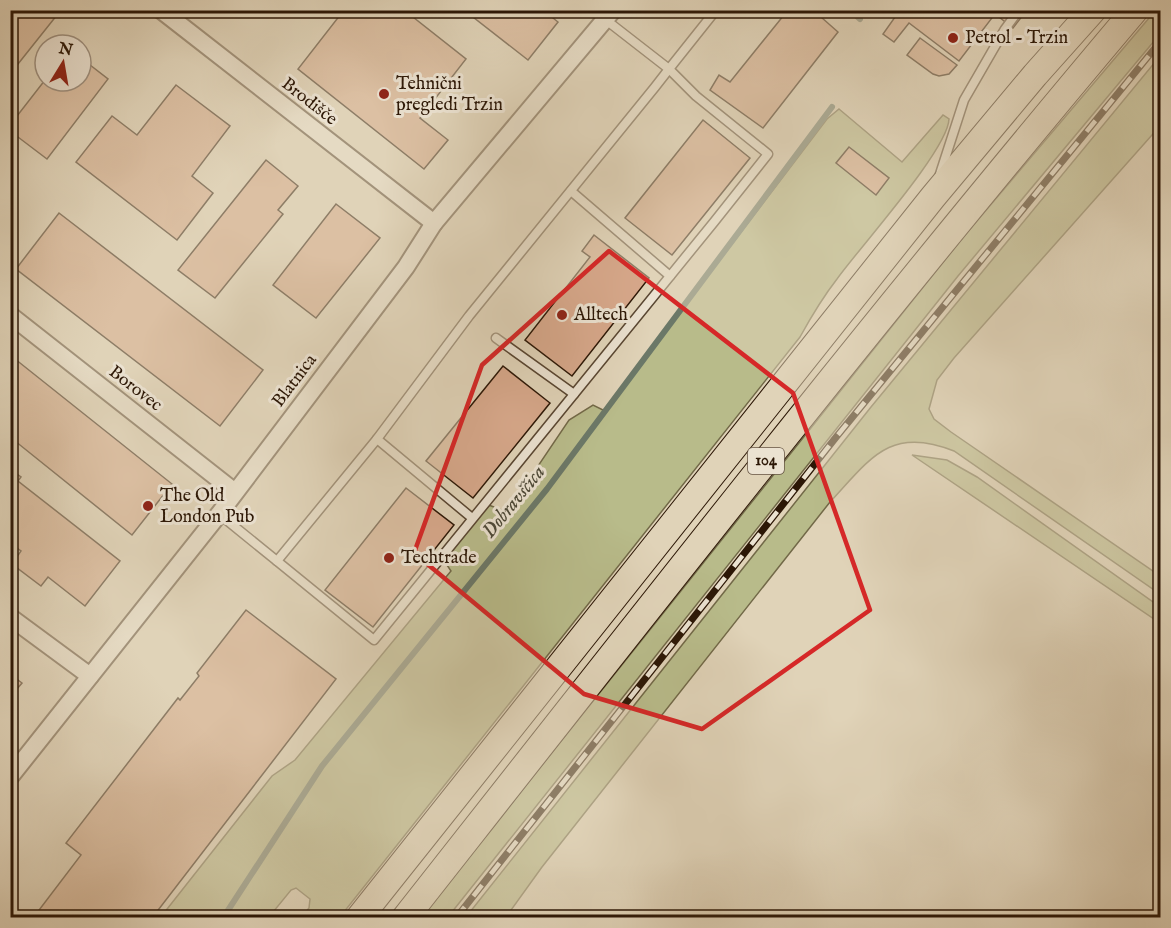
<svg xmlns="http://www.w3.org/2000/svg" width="1171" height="928" font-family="'IM FELL English',serif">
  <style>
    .green { fill: #b8bb8a; stroke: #726948; stroke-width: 1.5 }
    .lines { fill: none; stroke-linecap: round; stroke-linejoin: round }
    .stream { stroke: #6b7868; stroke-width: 6 }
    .building { fill: #d7a88b; stroke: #2c1706; stroke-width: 1.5 }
    .lane-casing { stroke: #594632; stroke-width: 11 }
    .street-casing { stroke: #594632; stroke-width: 20 }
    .primary-casing { stroke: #2c1706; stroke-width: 28 }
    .lane { stroke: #ebe2d1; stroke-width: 8 }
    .street { stroke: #ebe2d1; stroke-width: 16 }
    .primary { stroke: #e0d3b8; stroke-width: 26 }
    .rail-casing { stroke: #2c1706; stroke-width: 7 }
    .rail { stroke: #ebe2d1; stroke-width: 4.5; stroke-dasharray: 14; stroke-linecap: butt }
    .marked { fill: none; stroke: #d62828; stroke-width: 4.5; stroke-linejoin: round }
    .poi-dot { fill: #8f2418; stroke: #ebe2d1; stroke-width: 2 }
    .labels { text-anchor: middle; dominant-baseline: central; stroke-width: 6; stroke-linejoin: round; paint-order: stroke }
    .shield { fill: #ebe2d1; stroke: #655443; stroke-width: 1.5 }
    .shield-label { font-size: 16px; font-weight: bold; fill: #2c1706 }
    .poi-label { font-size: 18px; fill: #2c1706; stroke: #ebe2d1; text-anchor: start }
    .street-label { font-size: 18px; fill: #2c1706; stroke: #ebe2d1 }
    .water-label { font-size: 20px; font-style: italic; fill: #4c4837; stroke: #ebe2d1 }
  </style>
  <rect width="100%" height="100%" fill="#e0d3b8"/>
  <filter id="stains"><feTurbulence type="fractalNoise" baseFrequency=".00333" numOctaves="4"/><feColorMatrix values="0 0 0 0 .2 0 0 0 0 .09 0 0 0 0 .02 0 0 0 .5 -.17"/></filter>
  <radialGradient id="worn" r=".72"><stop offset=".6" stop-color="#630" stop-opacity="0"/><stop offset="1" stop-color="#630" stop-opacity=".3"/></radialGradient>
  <g class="green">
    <path d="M 1155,11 L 1160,11 L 1160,34 L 958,276 L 448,917 L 420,918 L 960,241 Z"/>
    <path d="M 1160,56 L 1160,126 L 954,358 L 937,380 L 929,409 L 934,419 L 951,432 L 1160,576 L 1160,594 L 954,451 C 890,425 870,459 830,502 L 542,867 L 506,917 L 466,917 L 871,407 Z"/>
    <path d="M 839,109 L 902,162 L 943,115 L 949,119 C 948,150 859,248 837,279 C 823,297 811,317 800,337 L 340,917 L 302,917 L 309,908 L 310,899 L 296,888 L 291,890 L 269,917 L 160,918 L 272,776 L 295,760 L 451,571 L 443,559 L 486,504 L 507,512 L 569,420 L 593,405 L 605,411 L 827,119 Z"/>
    <path d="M 912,455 L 947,460 L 977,477 L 1160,607 L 1160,623 Z"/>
  </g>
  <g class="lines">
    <g class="stream">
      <path d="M 850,10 L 860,19"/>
      <path d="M 223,918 L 322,766 L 547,489 L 832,107"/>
    </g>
  </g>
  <g class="building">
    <path d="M 10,10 L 61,10 L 10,74 Z"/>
    <path d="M 344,10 L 404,10 L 466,59 L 420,118 L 448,140 L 424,169 L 298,69 Z"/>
    <path d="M 464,10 L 543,10 L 558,22 L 528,60 Z"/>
    <path d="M 788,10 L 813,10 L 838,32 L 763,128 L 710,90 L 719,75 L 730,82 Z"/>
    <path d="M 900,10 L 990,10 L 995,14 L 959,61 L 909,23 L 894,42 L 883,34 Z"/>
    <path d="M 990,10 L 1027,10 L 1013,28 Z"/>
    <path d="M 920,38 L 957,65 L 949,74 L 939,76 L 933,74 L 907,55 Z"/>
    <path d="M 81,58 L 108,79 L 47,159 L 10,131 L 10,125 L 45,80 L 81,81 Z"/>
    <path d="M 176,85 L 230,126 L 192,176 L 213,193 L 177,240 L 76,162 L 112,116 L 137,135 Z"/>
    <path d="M 703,120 L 750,158 L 672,255 L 625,218 Z"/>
    <path d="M 849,147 L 889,178 L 876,195 L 836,163 Z"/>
    <path d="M 266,160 L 298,186 L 278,210 L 283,214 L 215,298 L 178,270 Z"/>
    <path d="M 336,204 L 380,238 L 316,318 L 273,285 Z"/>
    <path d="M 59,213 L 263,370 L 220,426 L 16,269 Z"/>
    <path d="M 594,235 L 649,278 L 572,376 L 525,340 L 590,257 L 582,251 Z"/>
    <path d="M 10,355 L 172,484 L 132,535 L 10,437 Z"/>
    <path d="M 503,366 L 550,403 L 473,498 L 426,461 Z"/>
    <path d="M 10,469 L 21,477 L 18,481 L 120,561 L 85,606 L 48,577 L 41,586 L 12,564 L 21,551 L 10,543 Z"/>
    <path d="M 406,488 L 454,525 L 373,627 L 325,590 Z"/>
    <path d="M 246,610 L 336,679 L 152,918 L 33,918 L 81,855 L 66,843 L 178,698 L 180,700 L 199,676 L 197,673 Z"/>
    <path d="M 10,674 L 22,683 L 10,697 Z"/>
  </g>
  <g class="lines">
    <defs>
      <g id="lane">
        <path d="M 940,174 L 964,100 L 1005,29 L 1019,10"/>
        <path d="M 571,191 L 670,276"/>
        <path d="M 496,338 L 574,394"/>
        <path d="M 377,439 L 472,518"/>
        <path d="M 219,514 L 277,561 L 377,439 L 469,316 L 655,87 L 669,69 L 606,20"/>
        <path d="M 277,561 L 374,640 L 714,222 L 768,154 L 696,96 L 669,69 L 716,10"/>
      </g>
      <g id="street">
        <path d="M 161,10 L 434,223"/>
        <path d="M 10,315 L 235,492"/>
        <path d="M 10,617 L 90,676"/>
        <path d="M 10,777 L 219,514 L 406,267 L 434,223 L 613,10"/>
      </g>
      <g id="primary">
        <path d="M 359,918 L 933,197 L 1035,75 L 1093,10"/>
        <path d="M 405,918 C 645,613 884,307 1135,10"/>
      </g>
    </defs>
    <use href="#lane" class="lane-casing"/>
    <use href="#street" class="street-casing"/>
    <use href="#primary" class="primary-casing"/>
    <use href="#lane" class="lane"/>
    <use href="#street" class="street"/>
    <use href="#primary" class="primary"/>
    <defs>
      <path id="rail" d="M 456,918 L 837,436 L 1160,42"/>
    </defs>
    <use href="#rail" class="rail-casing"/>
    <use href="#rail" class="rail"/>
  </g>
  <path d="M0 0H1171V928H0ZM 609,251 L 793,393 L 870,610 L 702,729 L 584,694 L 414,553 L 482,365 Z" fill="#e0d3b8" fill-opacity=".55" fill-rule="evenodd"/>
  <path class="marked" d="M 609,251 L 793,393 L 870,610 L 702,729 L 584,694 L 414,553 L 482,365 Z"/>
  <g class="poi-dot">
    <circle cx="953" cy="38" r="6"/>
    <circle cx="384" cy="94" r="6"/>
    <circle cx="562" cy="315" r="6"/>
    <circle cx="148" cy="506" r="6"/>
    <circle cx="389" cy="558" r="6"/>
  </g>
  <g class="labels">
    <rect class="shield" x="748" y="448" width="36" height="26" rx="4.5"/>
    <g class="shield-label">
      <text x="766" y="461">104</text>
    </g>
    <g class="poi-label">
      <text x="965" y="38">Petrol - Trzin</text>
      <text x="396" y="84">Tehnični<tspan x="396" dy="21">pregledi Trzin</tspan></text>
      <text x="574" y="315">Alltech</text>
      <text x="160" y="496">The Old<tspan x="160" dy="21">London Pub</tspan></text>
      <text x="401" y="558">Techtrade</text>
    </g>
    <g class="street-label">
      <text transform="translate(309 102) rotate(38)">Brodišče</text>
      <text transform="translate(295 381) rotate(-53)">Blatnica</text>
      <text transform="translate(135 389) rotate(38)">Borovec</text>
    </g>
    <g class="water-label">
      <text transform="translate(514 502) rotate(-51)">Dobravščica</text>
    </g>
  </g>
  <rect width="1171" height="928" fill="none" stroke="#e0d3b8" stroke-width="36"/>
  <rect x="12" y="12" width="1147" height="904" fill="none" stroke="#2c1706" stroke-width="3"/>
  <rect x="18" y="18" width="1135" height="892" fill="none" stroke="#2c1706" stroke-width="1.5"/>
  <g transform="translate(63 63) rotate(11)"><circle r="28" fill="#ebe2d1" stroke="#9f9180" stroke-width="1.5"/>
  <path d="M0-4.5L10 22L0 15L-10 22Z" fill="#8f2418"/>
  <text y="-9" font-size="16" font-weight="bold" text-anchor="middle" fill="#2c1706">N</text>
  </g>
  <rect width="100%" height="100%" filter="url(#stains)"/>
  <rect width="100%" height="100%" fill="url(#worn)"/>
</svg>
